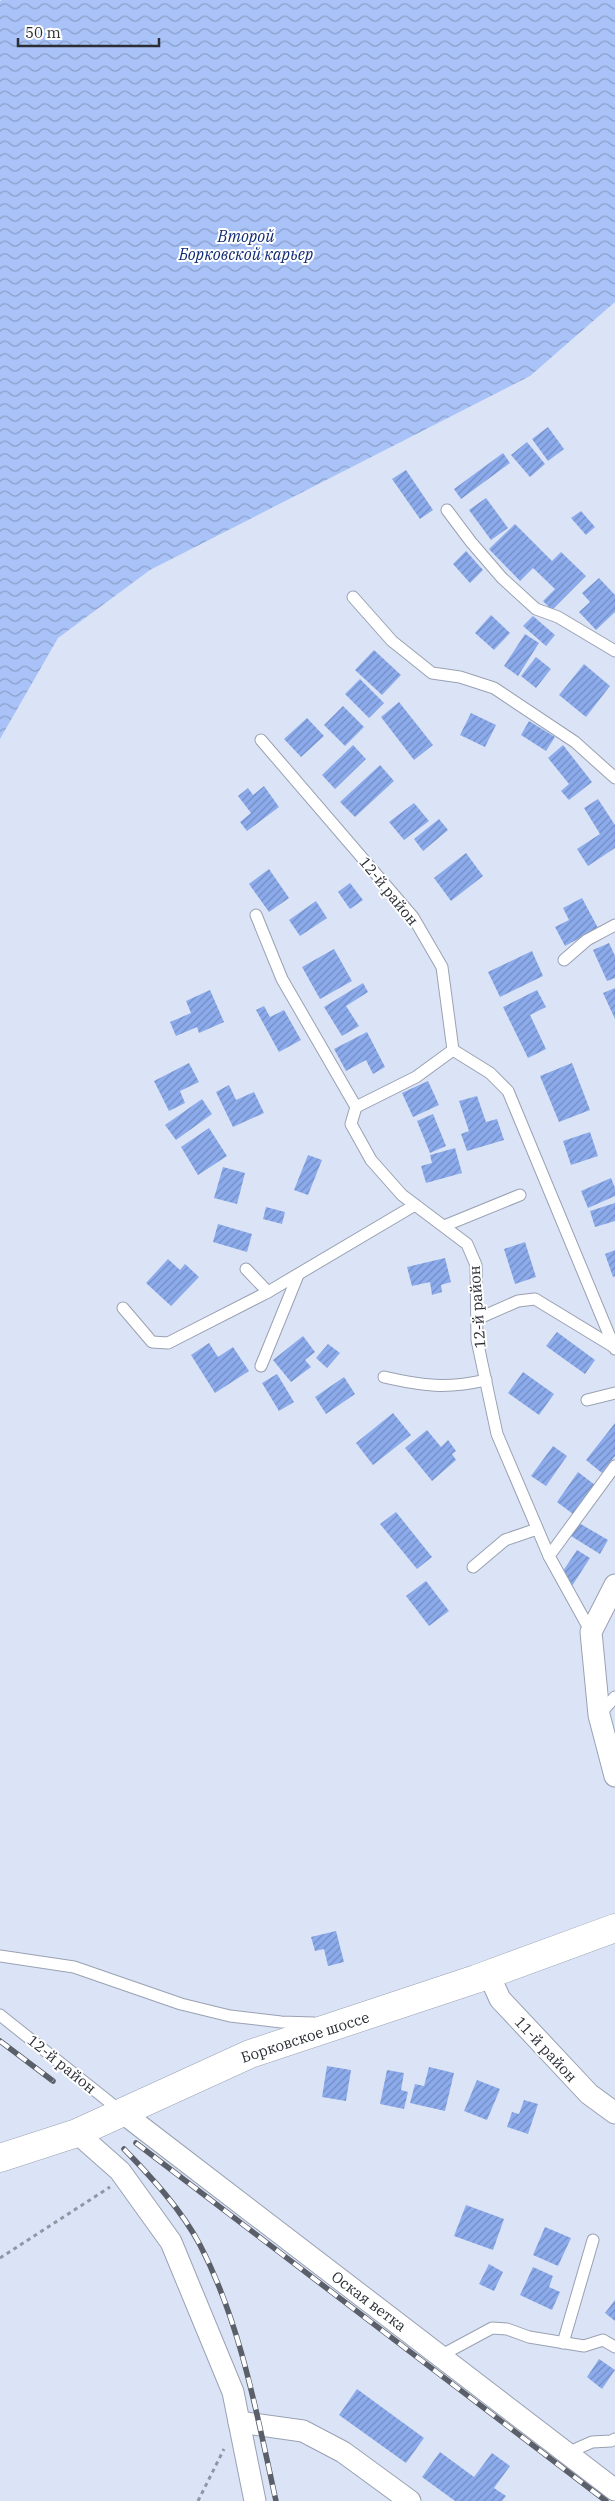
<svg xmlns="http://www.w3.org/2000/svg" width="615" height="2501" font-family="'IBM Plex Serif',serif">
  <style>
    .water { fill: url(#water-waves) }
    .building { fill: url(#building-hatch) }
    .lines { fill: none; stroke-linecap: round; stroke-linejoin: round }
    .service-casing { stroke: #99a1b2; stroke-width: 13 }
    .minor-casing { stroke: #99a1b2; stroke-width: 23 }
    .tertiary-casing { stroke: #99a1b2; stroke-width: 29 }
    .path { stroke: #9097a4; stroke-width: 3; stroke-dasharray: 4 4; stroke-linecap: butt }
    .service { stroke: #fff; stroke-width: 11 }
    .minor { stroke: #fff; stroke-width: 21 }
    .tertiary { stroke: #fff; stroke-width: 28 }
    .rail-casing { stroke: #5a5f69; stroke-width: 5.5 }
    .rail { stroke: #fff; stroke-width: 4; stroke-dasharray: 11; stroke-linecap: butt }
    .labels { text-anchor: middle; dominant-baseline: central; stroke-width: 4; stroke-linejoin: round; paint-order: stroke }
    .street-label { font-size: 15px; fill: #2b2e35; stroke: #fff }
    .water-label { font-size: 16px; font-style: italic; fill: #102b74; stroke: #fff }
  </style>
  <defs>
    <pattern id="water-waves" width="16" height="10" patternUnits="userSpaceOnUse" patternTransform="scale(1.25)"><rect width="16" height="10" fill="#a9c3f8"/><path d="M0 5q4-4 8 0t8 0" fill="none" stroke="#8a9fca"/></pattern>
    <pattern id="building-hatch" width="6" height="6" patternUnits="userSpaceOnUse" patternTransform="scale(1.25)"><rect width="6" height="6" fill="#8cabec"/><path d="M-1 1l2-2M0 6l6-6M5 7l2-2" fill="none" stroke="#738cc0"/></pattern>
  </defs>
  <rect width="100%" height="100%" fill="#dbe4f7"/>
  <path class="water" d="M 2,0 L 615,0 L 615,302 L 530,376 L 150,570 L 58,638 L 0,739 L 0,1 Z"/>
  <g class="building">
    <path d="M 548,427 L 564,449 L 548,461 L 532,439 Z"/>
    <path d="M 527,442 L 545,464 L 530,477 L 511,455 Z"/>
    <path d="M 503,453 L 510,463 L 461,499 L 454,489 Z"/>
    <path d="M 406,470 L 433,510 L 420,519 L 392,479 Z"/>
    <path d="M 486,498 L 508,528 L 491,540 L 469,510 Z"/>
    <path d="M 581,511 L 595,527 L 586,535 L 571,518 Z"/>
    <path d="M 515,524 L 552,561 L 561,552 L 586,576 L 552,610 L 543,601 L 555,589 L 533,568 L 520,581 L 489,549 Z"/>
    <path d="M 466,551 L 483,570 L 470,583 L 453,564 Z"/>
    <path d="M 599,578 L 615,595 L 615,612 L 596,630 L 579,612 L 590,602 L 582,593 Z"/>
    <path d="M 491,615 L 510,633 L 494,650 L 475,633 Z"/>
    <path d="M 533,616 L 555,635 L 546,646 L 523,626 Z"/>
    <path d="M 525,634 L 539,643 L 518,676 L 504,666 Z"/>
    <path d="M 374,650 L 401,675 L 382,695 L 355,670 Z"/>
    <path d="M 536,657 L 551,669 L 536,688 L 521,676 Z"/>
    <path d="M 584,664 L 610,686 L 586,717 L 559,695 Z"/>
    <path d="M 360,679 L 384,703 L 369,718 L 345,694 Z"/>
    <path d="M 399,702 L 433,745 L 414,760 L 381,717 Z"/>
    <path d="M 343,706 L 364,727 L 345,746 L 324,725 Z"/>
    <path d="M 471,713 L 496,725 L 485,747 L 460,735 Z"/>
    <path d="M 307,718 L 324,736 L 301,757 L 284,739 Z"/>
    <path d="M 529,721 L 555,737 L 546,751 L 521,735 Z"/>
    <path d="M 353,745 L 366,759 L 335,789 L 322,775 Z"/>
    <path d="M 563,745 L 592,782 L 569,800 L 561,791 L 569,784 L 548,758 Z"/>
    <path d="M 380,765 L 394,781 L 355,817 L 340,802 Z"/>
    <path d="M 264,786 L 279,807 L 247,831 L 240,822 L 251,813 L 238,796 L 248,788 L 253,795 Z"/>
    <path d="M 598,799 L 615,825 L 615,848 L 588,866 L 577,849 L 600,834 L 584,808 Z"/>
    <path d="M 414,803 L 429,821 L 404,840 L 389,822 Z"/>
    <path d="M 439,819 L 448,830 L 423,851 L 414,839 Z"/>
    <path d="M 466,853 L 483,876 L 451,901 L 434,878 Z"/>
    <path d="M 269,869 L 289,898 L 269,912 L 249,884 Z"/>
    <path d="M 350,883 L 363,900 L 350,909 L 338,892 Z"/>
    <path d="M 582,898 L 598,928 L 565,946 L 555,927 L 569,920 L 563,908 Z"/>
    <path d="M 316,901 L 327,918 L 300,936 L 289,920 Z"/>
    <path d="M 609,943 L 615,956 L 615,978 L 607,981 L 593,950 Z"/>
    <path d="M 334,949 L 352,981 L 320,999 L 302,967 Z"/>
    <path d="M 532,951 L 543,976 L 500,997 L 488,972 Z"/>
    <path d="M 363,983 L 368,992 L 346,1006 L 359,1026 L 342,1036 L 324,1007 Z"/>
    <path d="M 615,988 L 615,1019 L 603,993 Z"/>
    <path d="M 210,990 L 224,1022 L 199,1033 L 197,1027 L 176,1036 L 170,1022 L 191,1013 L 186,1001 Z"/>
    <path d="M 537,990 L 546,1007 L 530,1015 L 546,1049 L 528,1058 L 503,1007 Z"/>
    <path d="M 264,1006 L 270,1017 L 284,1010 L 301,1040 L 279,1052 L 256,1010 Z"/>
    <path d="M 367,1032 L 385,1067 L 373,1074 L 366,1060 L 346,1071 L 334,1049 Z"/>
    <path d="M 189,1063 L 199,1082 L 180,1091 L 185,1103 L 169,1111 L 154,1081 Z"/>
    <path d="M 572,1063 L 590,1110 L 559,1122 L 540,1076 Z"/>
    <path d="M 428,1081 L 439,1105 L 413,1117 L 402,1093 Z"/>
    <path d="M 229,1085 L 236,1100 L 254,1092 L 264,1113 L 233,1127 L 216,1092 Z"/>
    <path d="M 477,1096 L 486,1122 L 497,1119 L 504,1140 L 467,1151 L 461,1134 L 469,1131 L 459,1101 Z"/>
    <path d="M 202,1099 L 212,1114 L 176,1140 L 165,1125 Z"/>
    <path d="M 433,1114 L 446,1146 L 430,1153 L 417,1121 Z"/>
    <path d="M 209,1128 L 227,1156 L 198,1175 L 181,1147 Z"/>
    <path d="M 590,1132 L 598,1156 L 571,1165 L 563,1141 Z"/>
    <path d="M 455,1148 L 462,1173 L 426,1183 L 421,1166 L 432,1163 L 430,1155 Z"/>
    <path d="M 308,1155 L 322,1160 L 308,1195 L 294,1190 Z"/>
    <path d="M 223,1167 L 245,1173 L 237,1204 L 214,1198 Z"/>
    <path d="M 611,1178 L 615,1188 L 615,1196 L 588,1208 L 581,1191 Z"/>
    <path d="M 615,1203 L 615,1221 L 595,1227 L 590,1211 Z"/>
    <path d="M 266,1207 L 285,1212 L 282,1224 L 263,1219 Z"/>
    <path d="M 218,1224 L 252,1234 L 247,1252 L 213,1242 Z"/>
    <path d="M 525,1242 L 536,1277 L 515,1284 L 504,1249 Z"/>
    <path d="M 615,1250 L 615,1276 L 613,1277 L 605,1254 Z"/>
    <path d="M 445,1258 L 451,1282 L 441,1285 L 442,1292 L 432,1295 L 430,1282 L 412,1286 L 407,1267 Z"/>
    <path d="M 168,1259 L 180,1270 L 185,1264 L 199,1277 L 171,1306 L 146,1283 Z"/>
    <path d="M 557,1332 L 595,1360 L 585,1374 L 546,1346 Z"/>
    <path d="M 303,1336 L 315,1352 L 305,1360 L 311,1367 L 291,1382 L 273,1360 Z"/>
    <path d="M 209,1343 L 218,1357 L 233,1347 L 249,1371 L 215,1393 L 191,1355 Z"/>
    <path d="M 328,1344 L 340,1353 L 327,1368 L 316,1358 Z"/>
    <path d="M 523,1372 L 554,1394 L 539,1415 L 508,1393 Z"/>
    <path d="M 277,1374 L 294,1402 L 279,1411 L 262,1383 Z"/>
    <path d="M 344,1377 L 355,1394 L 326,1414 L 315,1397 Z"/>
    <path d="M 393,1413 L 411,1435 L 373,1465 L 356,1443 Z"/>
    <path d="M 615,1423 L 615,1456 L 602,1473 L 586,1460 Z"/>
    <path d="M 427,1430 L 441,1447 L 448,1440 L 456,1451 L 452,1454 L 456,1460 L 432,1481 L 405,1448 Z"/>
    <path d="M 553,1446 L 567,1456 L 546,1486 L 531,1476 Z"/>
    <path d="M 578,1472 L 595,1485 L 573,1514 L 557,1502 Z"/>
    <path d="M 396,1512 L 432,1557 L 417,1569 L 380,1524 Z"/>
    <path d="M 579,1523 L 608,1540 L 600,1554 L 571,1536 Z"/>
    <path d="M 577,1550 L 590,1558 L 572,1586 L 559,1577 Z"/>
    <path d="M 426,1581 L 449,1611 L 429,1626 L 406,1596 Z"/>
    <path d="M 336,1931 L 344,1962 L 328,1966 L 324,1949 L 315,1951 L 311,1937 Z"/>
    <path d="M 327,2066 L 351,2070 L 346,2101 L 322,2097 Z"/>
    <path d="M 429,2067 L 454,2073 L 445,2111 L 410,2103 L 415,2084 L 424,2086 Z"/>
    <path d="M 387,2070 L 404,2073 L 401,2090 L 408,2092 L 404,2109 L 380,2104 Z"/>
    <path d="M 477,2080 L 500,2089 L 487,2120 L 464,2111 Z"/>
    <path d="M 524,2100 L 538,2104 L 528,2134 L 507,2127 L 512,2112 L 519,2114 Z"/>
    <path d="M 466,2205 L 504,2219 L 493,2250 L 454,2236 Z"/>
    <path d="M 545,2227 L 571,2238 L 558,2266 L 533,2255 Z"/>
    <path d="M 489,2264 L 503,2272 L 494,2291 L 479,2284 Z"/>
    <path d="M 533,2267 L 553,2276 L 549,2287 L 560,2292 L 552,2310 L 520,2295 Z"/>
    <path d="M 615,2300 L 615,2321 L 605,2313 Z"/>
    <path d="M 599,2359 L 615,2370 L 602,2389 L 587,2377 Z"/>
    <path d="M 357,2389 L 424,2438 L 406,2463 L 339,2415 Z"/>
    <path d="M 440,2452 L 474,2477 L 492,2453 L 510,2466 L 494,2488 L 506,2496 L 502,2501 L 455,2501 L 422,2477 Z"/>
  </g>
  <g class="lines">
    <defs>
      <g id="service">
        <path d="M 447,510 L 471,542 L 502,578 L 536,609 L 558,617 L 615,651"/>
        <path d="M 353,597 L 392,641 L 432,673 L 460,677 L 494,688 L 575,742 L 615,778"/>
        <path d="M 261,740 L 413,917 L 442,967 L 453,1050 L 416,1077 L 356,1107 L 351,1124 L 371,1160 L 402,1195 L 467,1244 L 476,1265 L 477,1340 L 497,1434 L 549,1556 L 591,1632"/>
        <path d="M 256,915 L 282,979 L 356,1107"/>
        <path d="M 564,960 L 587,940 L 615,925"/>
        <path d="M 453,1050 L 490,1073 L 508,1091 L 615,1349"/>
        <path d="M 444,1226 L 520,1195"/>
        <path d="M 246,1269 L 268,1292"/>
        <path d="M 123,1308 L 152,1342 L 168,1343 L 268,1292 L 415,1205"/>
        <path d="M 477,1319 L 518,1301 L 535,1299 L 614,1347"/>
        <path d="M 261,1366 L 298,1275"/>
        <path d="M 384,1377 C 423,1386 447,1389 486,1380"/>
        <path d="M 587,1400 L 615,1393"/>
        <path d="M 549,1556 L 615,1466"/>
        <path d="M 473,1567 L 505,1540 L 537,1529"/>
        <path d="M 600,1714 L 615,1697"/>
        <path d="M 0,1956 L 74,1967 L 181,2004 L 230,2016 L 281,2022 L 314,2023"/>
        <path d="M 0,2015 L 122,2112"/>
        <path d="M 563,2343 L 593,2240"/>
        <path d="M 440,2356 L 492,2328 L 507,2329 L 529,2337 L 584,2346 L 603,2340 L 615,2347"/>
        <path d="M 567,2453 L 592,2442 L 611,2441 L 615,2439"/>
      </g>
      <g id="minor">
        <path d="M 615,1585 L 591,1632 L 599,1715 L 615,1776"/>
        <path d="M 489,1975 L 500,1999 L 589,2094 L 615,2113"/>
        <path d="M 123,2113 L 615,2490"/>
        <path d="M 77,2133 L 120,2171 L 171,2242 L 233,2392 L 255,2501"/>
        <path d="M 239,2422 L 303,2431 L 343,2452 L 410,2501"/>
      </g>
      <path id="tertiary" d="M 0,2158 L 77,2133 L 250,2054 L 476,1979 L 615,1928"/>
    </defs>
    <use href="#service" class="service-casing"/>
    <use href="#minor" class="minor-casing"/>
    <use href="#tertiary" class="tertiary-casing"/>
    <g class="path">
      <path d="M 0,2258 L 110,2187"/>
      <path d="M 198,2501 L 224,2449"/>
    </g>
    <use href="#service" class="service"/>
    <use href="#minor" class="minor"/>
    <use href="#tertiary" class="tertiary"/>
    <defs>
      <g id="rail">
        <path d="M 0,2041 L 53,2081"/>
        <path d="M 136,2143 L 606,2501"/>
        <path d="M 124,2149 C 152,2178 181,2209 200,2245 C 241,2324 257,2415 276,2501"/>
      </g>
    </defs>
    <use href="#rail" class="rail-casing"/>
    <use href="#rail" class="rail"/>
  </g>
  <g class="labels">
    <g class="street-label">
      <text transform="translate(389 891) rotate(51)">12-й район</text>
      <text transform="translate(477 1307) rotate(-94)">12-й район</text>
      <text transform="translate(305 2037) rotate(-18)">Борковское шоссе</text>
      <text transform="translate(546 2049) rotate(47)">11-й район</text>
      <text transform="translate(62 2064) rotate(39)">12-й район</text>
      <text transform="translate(369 2301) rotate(37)">Оская ветка</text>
    </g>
    <g class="water-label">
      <text x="246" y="236">Второй<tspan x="246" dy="18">Борковской карьер</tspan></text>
    </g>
  </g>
  <path d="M18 38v8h141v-8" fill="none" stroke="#2b2e35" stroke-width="2.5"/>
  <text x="25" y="38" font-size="15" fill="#2b2e35" stroke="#ffffff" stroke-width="4" paint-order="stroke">50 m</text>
</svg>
